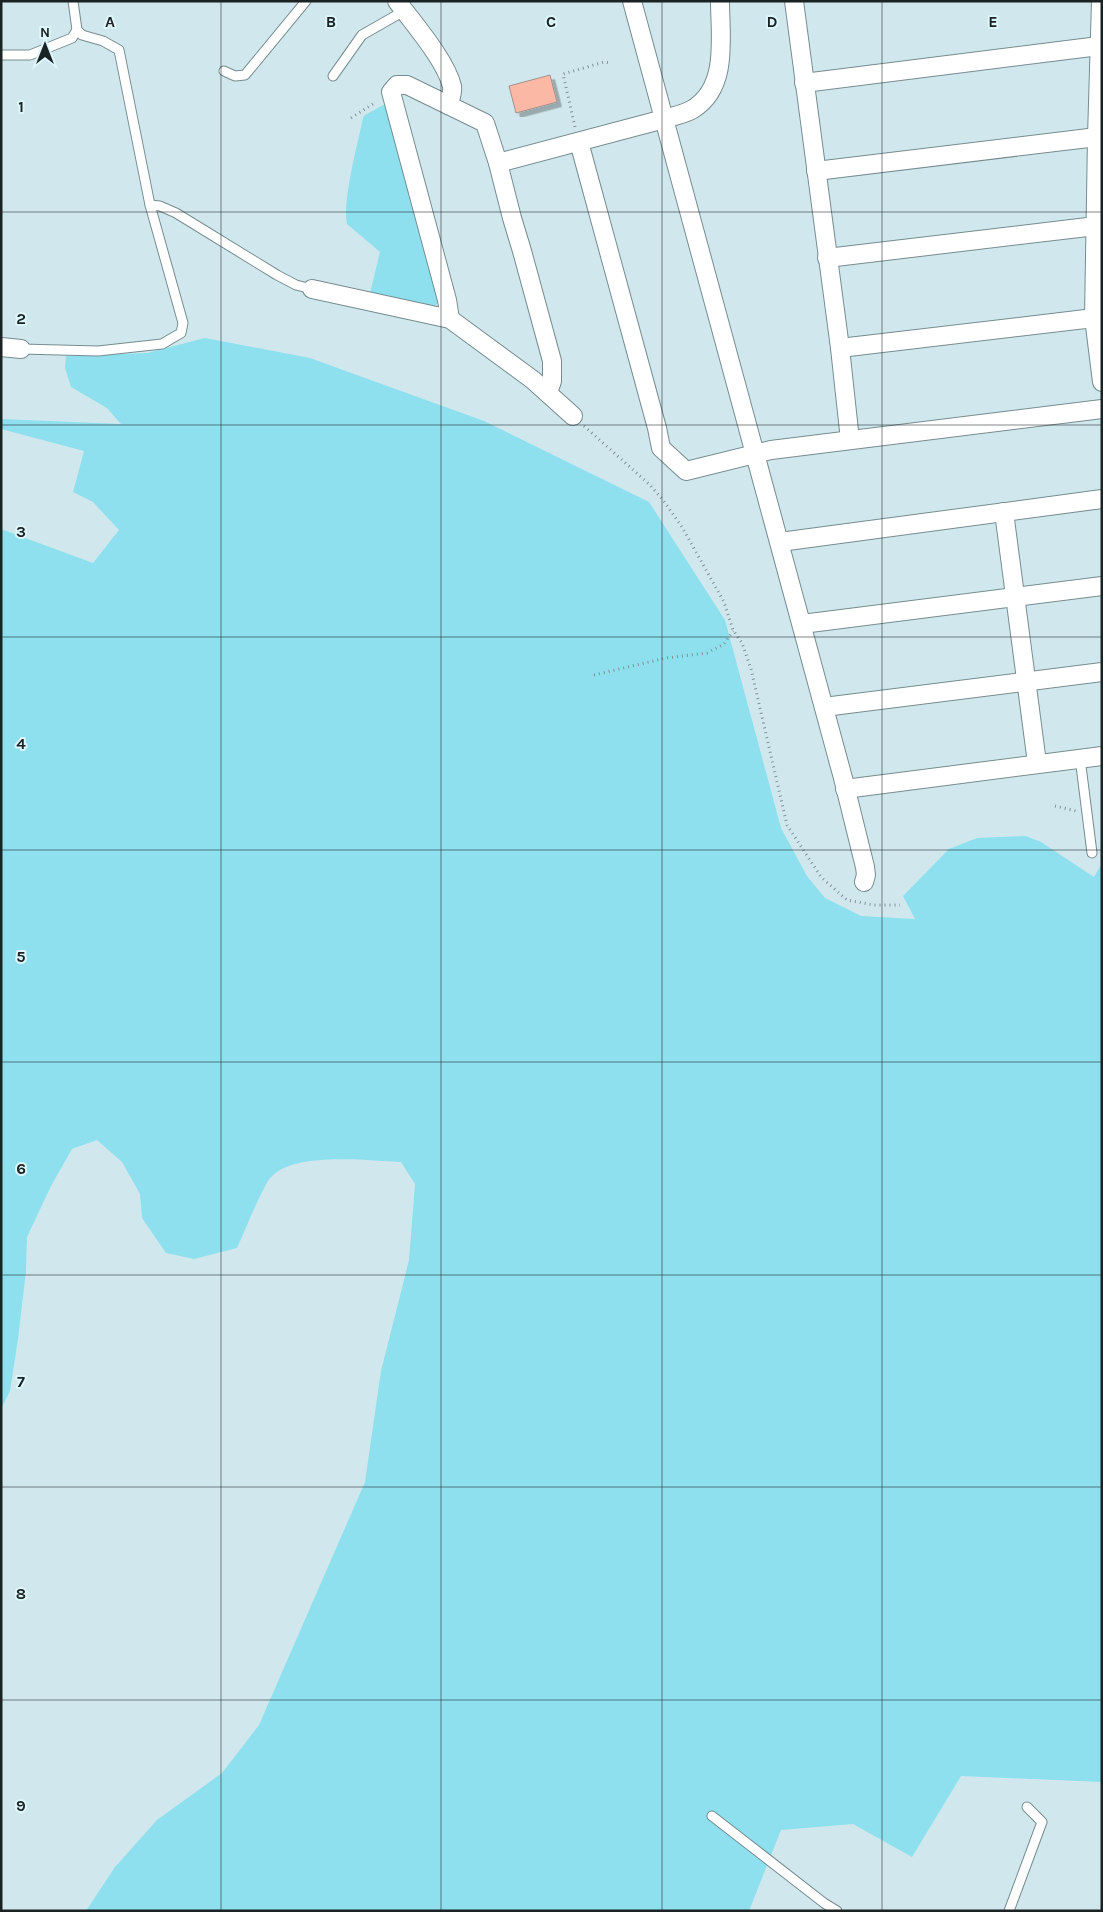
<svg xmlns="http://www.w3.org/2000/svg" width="1103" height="1912" font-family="Karla,sans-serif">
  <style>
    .green { fill: #8ee0ee }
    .building { fill: #fab8a5; stroke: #a4908a; filter: url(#shadow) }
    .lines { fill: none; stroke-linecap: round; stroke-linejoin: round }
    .lane-casing { stroke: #768c90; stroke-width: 11 }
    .street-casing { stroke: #768c90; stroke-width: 20 }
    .path { stroke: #819296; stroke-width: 3; stroke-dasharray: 1 4; stroke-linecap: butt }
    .lane { stroke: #fff; stroke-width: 9 }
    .street { stroke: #fff; stroke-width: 18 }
    .grid { fill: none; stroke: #1a2224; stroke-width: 1; stroke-opacity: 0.55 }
    .grid-label { font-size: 16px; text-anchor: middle; font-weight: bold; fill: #1a2224; stroke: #ddf6fa; stroke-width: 4; stroke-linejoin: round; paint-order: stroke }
  </style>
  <defs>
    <filter id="shadow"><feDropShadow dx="4.5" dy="4.5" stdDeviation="0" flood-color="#0004"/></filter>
  </defs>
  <rect width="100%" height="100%" fill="#d0e8ed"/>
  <g class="green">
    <path d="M 385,104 L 407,183 L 409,198 L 438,295 L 437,304 L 434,307 L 370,293 L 380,252 L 347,224 C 342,202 358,142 363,118 L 365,115 Z"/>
    <path d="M 205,338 L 310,358 L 484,421 L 649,502 L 725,620 L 781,828 L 807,876 L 825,898 L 861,916 L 915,919 L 903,896 L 949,849 L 977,838 L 1026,836 L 1041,842 L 1094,877 L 1102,863 L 1102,1782 L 961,1776 L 912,1857 L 853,1824 L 781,1830 L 749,1911 L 86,1911 L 115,1867 L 157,1820 L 222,1773 L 259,1725 L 365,1482 L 381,1371 L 409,1260 L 415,1184 L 401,1162 C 368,1161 288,1150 268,1181 C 256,1202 247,1226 237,1248 L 194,1259 L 166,1253 L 142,1218 L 140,1194 L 122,1162 L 97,1140 L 72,1149 L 51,1186 L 27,1237 L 26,1271 L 18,1339 L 10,1391 L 1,1409 L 1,529 L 93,563 L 119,530 L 93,502 L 73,492 L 84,451 L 1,429 L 1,419 L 121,424 L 107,408 L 71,387 L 65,368 L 66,356 L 147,353 Z"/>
  </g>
  <path class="building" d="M 550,75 L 557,102 L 516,113 L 509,86 Z"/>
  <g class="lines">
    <defs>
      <g id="lane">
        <path d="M 1,55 L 30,55 L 72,38 L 77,30"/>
        <path d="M 224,71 L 235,76 L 245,75 L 306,1"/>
        <path d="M 333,76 L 362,35 L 404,11"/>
        <path d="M 150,205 L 160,206 L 176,213 L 277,275 L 296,285 L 312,289"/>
        <path d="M 21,349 L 98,351 L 162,344 L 181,333 L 183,323 L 150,205 L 119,50 L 103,41 L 82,35 L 77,30 L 73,1"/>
        <path d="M 1080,758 L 1092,853"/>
        <path d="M 712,1816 L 824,1903 L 837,1911"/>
        <path d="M 1009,1911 L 1042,1822 L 1027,1807"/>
      </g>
      <g id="street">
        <path d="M 397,1 C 413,23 445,59 452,86 C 453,92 451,98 448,105"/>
        <path d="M 632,1 L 843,778 L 865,867 L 866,875 L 864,882"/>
        <path d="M 794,1 L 840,348 L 850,440"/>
        <path d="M 1101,1 L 1097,137 L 1094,318 L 1102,382"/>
        <path d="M 804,83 L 1099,46"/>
        <path d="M 579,142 L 657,428 L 661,448 L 686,471 L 771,450 L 1102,409"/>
        <path d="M 498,163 L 664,119 C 674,116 685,114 693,109 C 729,87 720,36 720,1"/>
        <path d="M 816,171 L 1097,137"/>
        <path d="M 827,258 L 1096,226"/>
        <path d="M 312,289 L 450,319 L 533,380 L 573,416"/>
        <path d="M 450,319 L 447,300 L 391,92 L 397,85 L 407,85 L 485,123 L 498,163 L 512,218 L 522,251 L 552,361 L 552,381 L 548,393"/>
        <path d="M 1,347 L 21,349"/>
        <path d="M 840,348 L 1094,318"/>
        <path d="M 1004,512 L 1037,763"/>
        <path d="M 780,542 L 1102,499"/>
        <path d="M 802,624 L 1102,586"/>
        <path d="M 824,707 L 1102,672"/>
        <path d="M 845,789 L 1102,756"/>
      </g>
    </defs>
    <use href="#lane" class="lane-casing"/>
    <use href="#street" class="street-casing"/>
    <g class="path">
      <path d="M 351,118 L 376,102"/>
      <path d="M 575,127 L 563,74 L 604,62 L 611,63"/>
      <path d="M 584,426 L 650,485 L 663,500 L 682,527 L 724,602 L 733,630 L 742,643 L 751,669 L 787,825 L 821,877 L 847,900 L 874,905 L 900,905"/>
      <path d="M 594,675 L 666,658 L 707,653 L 724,644 L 733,631"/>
      <path d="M 1055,806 L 1076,811"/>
    </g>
    <use href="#lane" class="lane"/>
    <use href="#street" class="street"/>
  </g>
  <path class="grid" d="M 221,1 L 221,1911M 441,1 L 441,1911M 662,1 L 662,1911M 882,1 L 882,1911M 1,212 L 1102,212M 1,425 L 1102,425M 1,637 L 1102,637M 1,850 L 1102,850M 1,1062 L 1102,1062M 1,1275 L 1102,1275M 1,1487 L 1102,1487M 1,1700 L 1102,1700"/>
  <g class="grid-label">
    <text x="110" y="27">A</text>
    <text x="331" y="27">B</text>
    <text x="551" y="27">C</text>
    <text x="772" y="27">D</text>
    <text x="993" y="27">E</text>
    <text x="21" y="112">1</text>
    <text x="21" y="324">2</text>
    <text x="21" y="537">3</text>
    <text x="21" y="749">4</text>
    <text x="21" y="962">5</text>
    <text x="21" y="1174">6</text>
    <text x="21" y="1387">7</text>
    <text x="21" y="1599">8</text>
    <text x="21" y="1811">9</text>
  </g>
  <rect width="1103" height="1912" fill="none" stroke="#1a2224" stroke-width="5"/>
  <g transform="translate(45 45)" stroke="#ddf6fa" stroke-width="4" paint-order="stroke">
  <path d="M0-4L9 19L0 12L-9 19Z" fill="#1a2224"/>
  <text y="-8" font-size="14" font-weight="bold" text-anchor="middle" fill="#1a2224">N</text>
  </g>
</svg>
